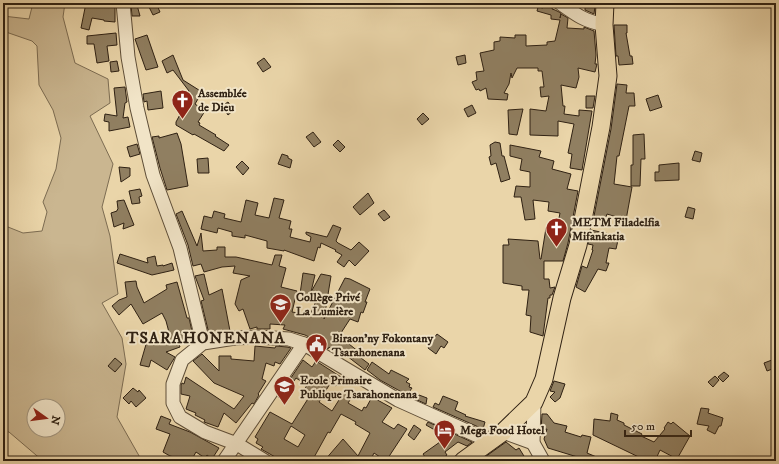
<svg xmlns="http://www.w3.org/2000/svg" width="779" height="464" font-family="'IM FELL DW Pica',serif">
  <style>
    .green { fill: #cab690; stroke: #7c6c52; fill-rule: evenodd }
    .building { fill: #907f61; stroke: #2f2113; fill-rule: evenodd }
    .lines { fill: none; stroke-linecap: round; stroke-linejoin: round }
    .minor-casing { stroke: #5e4e38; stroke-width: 15 }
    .major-casing { stroke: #2f2113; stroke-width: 19 }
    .minor { stroke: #f1e4c7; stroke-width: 13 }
    .major { stroke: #ead5a9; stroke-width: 17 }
    .labels { text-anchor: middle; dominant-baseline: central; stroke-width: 4; stroke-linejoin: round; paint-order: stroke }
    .poi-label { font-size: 12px; font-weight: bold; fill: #2f2113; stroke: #f1e4c7; text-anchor: start }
    .district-label { font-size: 16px; font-weight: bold; letter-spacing: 1px; fill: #2f2113; stroke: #f1e4c7 }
  </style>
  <rect width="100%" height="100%" fill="#ead5a9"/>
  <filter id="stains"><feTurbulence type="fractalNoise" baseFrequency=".005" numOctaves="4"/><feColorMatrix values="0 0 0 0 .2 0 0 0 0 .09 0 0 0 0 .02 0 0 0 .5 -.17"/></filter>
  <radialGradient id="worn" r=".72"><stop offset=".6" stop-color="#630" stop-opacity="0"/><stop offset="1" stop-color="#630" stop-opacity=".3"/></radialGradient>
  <path class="green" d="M 33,3 L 65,3 L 63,17 L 75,63 L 108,79 L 110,103 L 90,116 L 113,164 L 102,207 L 110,236 L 118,294 L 102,303 L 122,338 L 126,364 L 117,417 L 142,461 L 43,461 L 9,432 L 3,431 L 3,225 L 23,233 L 42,231 L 47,212 L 43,202 L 56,169 L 61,138 L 53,110 L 39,85 L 37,46 L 32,41 L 3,31 L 3,16 L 29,19 ZM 34,406 L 58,406 L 58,430 L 34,430 Z"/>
  <g class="building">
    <path d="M 86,3 L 115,3 L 115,22 L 104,21 L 104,20 L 92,18 L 89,30 L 81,28 Z"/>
    <path d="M 147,3 L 156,3 L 160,12 L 153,15 Z"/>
    <path d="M 544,4 L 553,6 L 552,9 L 555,10 L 561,13 L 560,18 L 561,14 L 568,18 L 567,28 L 584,29 L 584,27 L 594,31 L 596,55 L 595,64 L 597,64 L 595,72 L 578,68 L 579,77 L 576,88 L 561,85 L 563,106 L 565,106 L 564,114 L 579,116 L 579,110 L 592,111 L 582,170 L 570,168 L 572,154 L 568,153 L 574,124 L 558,121 L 558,136 L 530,135 L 530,109 L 546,111 L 549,96 L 541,97 L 540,87 L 544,87 L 542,71 L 538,71 L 538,68 L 517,68 L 512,78 L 511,73 L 509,84 L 504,93 L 508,94 L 507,100 L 488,99 L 486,88 L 480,91 L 479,89 L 476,90 L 472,82 L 477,80 L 476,72 L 484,71 L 480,53 L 494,50 L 494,42 L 500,41 L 500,37 L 515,38 L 515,35 L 526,35 L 526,46 L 547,45 L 547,42 L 555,41 L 560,20 L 551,19 L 551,15 L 537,11 L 538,7 L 543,8 Z"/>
    <path d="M 131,5 L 137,5 L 140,16 L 132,16 Z"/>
    <path d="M 585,6 L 595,6 L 594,14 L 585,10 Z"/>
    <path d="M 614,25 L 627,25 L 627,33 L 626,33 L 630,56 L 632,56 L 633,64 L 619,65 L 618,56 L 616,56 Z"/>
    <path d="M 116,33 L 117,45 L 107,46 L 109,61 L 97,63 L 94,44 L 87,44 L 87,36 Z"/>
    <path d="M 147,35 L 158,67 L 146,70 L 135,39 Z"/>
    <path d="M 173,55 L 183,80 L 202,92 L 195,104 L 205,111 L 198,122 L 200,123 L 199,125 L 216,135 L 215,136 L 229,145 L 224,151 L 194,134 L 193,135 L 176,125 L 176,122 L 183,109 L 180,107 L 189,91 L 173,70 L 167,73 L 162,61 Z"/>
    <path d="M 465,55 L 466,63 L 458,65 L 456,57 Z"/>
    <path d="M 264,58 L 271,67 L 263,72 L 257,63 Z"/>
    <path d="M 117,61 L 119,71 L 111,72 L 110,62 Z"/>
    <path d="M 617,84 L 627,85 L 626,93 L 634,93 L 635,106 L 629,106 L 619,156 L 617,156 L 614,184 L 632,187 L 626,220 L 607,214 L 605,220 L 594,216 L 611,129 Z"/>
    <path d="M 125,87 L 127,102 L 125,103 L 123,118 L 128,117 L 130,127 L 109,131 L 109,122 L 104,121 L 105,114 L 117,116 L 114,88 Z"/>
    <path d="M 161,91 L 163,108 L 148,110 L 147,101 L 144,102 L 143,94 Z"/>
    <path d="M 658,95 L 662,107 L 650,111 L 646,99 Z"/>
    <path d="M 586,96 L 595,96 L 593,108 L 586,108 Z"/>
    <path d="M 228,102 L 234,110 L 228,115 L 222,106 Z"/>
    <path d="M 472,105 L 476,113 L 468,117 L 464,109 Z"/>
    <path d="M 523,109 L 517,135 L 509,134 L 508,110 Z"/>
    <path d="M 423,113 L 429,119 L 422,125 L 417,119 Z"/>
    <path d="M 313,132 L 321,142 L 314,147 L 306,137 Z"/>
    <path d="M 177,133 L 181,144 L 188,186 L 167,190 L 160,168 L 152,137 L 159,136 L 159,138 Z"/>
    <path d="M 644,134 L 645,159 L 641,159 L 640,186 L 631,186 L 631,165 L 633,165 L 633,135 Z"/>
    <path d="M 338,140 L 345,147 L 340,152 L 333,145 Z"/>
    <path d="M 495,142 L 500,143 L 502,156 L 504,156 L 510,179 L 501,182 L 496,163 L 491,165 L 489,157 L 491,156 L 490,145 Z"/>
    <path d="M 137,144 L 140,154 L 130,157 L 127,147 Z"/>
    <path d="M 510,145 L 541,151 L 539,157 L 554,161 L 552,169 L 571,174 L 567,189 L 578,191 L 568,243 L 563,261 L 544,261 L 544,279 L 549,279 L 550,288 L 555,287 L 552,295 L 550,295 L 550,298 L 548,298 L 543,336 L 530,332 L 531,316 L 526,315 L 529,290 L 522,290 L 522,286 L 503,283 L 503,245 L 509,245 L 508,239 L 538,241 L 540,259 L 541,259 L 546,228 L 557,228 L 560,213 L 548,211 L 549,202 L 533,200 L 535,219 L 525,220 L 521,197 L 514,197 L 516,186 L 530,187 L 530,172 L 520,170 L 522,159 L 510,156 Z"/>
    <path d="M 695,151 L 702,153 L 700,162 L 692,160 Z"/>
    <path d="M 282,154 L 288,156 L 288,158 L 292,160 L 290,168 L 278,164 Z"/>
    <path d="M 208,158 L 209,173 L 198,173 L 197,159 Z"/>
    <path d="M 242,161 L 249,168 L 243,175 L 236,167 Z"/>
    <path d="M 679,163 L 679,180 L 655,181 L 655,172 L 659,172 L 659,165 Z"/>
    <path d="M 119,167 L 130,168 L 130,176 L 121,182 Z"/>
    <path d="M 140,189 L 142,196 L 139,197 L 140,203 L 132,204 L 129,191 Z"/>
    <path d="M 368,193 L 374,203 L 360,215 L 353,207 Z"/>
    <path d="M 274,198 L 284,200 L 279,218 L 291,221 L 289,229 L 292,229 L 290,237 L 310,242 L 311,237 L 306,234 L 306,232 L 327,237 L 333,225 L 341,228 L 336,241 L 338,243 L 351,250 L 359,242 L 369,251 L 355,266 L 349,260 L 344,267 L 337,262 L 342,255 L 335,251 L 336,250 L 321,243 L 320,248 L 318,247 L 314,261 L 284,250 L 284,251 L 267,248 L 267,241 L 245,235 L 245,238 L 232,236 L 232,232 L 218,228 L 217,233 L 201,229 L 204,216 L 212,218 L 214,211 L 225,214 L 224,218 L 241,222 L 246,200 L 258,203 L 255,215 L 269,218 Z"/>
    <path d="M 124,200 L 134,225 L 123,229 L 124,223 L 114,227 L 111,213 L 117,211 L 117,210 L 118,209 L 117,201 Z"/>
    <path d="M 688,207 L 695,209 L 693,219 L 685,217 Z"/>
    <path d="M 384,210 L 390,217 L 384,221 L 378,214 Z"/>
    <path d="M 182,211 L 197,246 L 201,233 L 203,251 L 217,250 L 217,247 L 225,247 L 225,257 L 236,257 L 272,265 L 275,255 L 282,255 L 279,266 L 286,268 L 281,287 L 297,291 L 292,312 L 310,315 L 316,301 L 312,300 L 313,296 L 300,294 L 303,273 L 315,275 L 311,292 L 321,274 L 331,276 L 324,319 L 345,278 L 350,279 L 370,289 L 365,302 L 367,302 L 363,313 L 361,312 L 358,322 L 350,319 L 339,336 L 359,352 L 357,355 L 369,364 L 365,370 L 338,349 L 335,352 L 329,347 L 328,349 L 315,340 L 305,335 L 283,329 L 285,325 L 270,324 L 270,329 L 257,329 L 257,327 L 250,329 L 243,309 L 239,311 L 235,304 L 241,280 L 250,276 L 233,273 L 235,266 L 222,267 L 204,272 L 201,264 L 193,266 L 188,245 L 176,214 Z"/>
    <path d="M 591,230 L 619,236 L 616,249 L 609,248 L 606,263 L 609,263 L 606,271 L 598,269 L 585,292 L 576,287 L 582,266 L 587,268 L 593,250 L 592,250 L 593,245 L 588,244 Z"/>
    <path d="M 120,254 L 148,263 L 147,258 L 155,256 L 157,266 L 163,265 L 163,266 L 172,263 L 174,270 L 152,275 L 117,263 Z"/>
    <path d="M 204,274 L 209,295 L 222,289 L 230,331 L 209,334 L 201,301 L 204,300 L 195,276 Z"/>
    <path d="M 136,281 L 137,287 L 144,303 L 167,289 L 166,285 L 177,282 L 187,318 L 189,318 L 194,340 L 179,344 L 180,347 L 166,352 L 175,357 L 167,370 L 151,360 L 149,367 L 140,365 L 147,341 L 159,344 L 164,342 L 170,336 L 166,321 L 162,313 L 143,324 L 131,304 L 119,315 L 112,306 L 119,300 L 127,297 L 125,282 Z"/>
    <path d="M 437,334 L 448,342 L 444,348 L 441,346 L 436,354 L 428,348 L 430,345 L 429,345 Z"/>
    <path d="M 255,346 L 275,348 L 276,346 L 287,347 L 291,348 L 280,364 L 275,362 L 274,366 L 266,363 L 262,379 L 266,381 L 258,394 L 259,395 L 254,404 L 252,403 L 236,423 L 224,413 L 218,427 L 204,422 L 205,420 L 195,415 L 196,413 L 186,409 L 190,396 L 181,394 L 181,385 L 182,383 L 184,384 L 186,377 L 234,409 L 244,396 L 214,383 L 193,361 L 202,354 L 219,371 L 219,356 L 231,356 L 231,359 L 254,361 Z"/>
    <path d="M 115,358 L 122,364 L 115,372 L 108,366 Z"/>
    <path d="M 303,360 L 312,367 L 316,361 L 341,377 L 336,386 L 331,382 L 319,402 L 332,411 L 344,392 L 352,397 L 348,403 L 362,411 L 364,407 L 366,408 L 372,397 L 392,408 L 382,422 L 394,429 L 398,424 L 407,429 L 386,461 L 374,453 L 370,461 L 324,461 L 343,439 L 358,456 L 370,433 L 355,424 L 356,422 L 341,414 L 330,433 L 328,432 L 312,461 L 276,461 L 277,458 L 261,449 L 263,447 L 256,443 L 258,439 L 255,437 L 270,412 L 292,424 L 311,394 L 304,390 L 307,385 L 296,378 L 282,399 L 278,397 ZM 291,426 L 305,435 L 298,447 L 284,439 Z"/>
    <path d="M 772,360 L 775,368 L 767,371 L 764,363 Z"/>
    <path d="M 372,362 L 389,374 L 391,370 L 409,379 L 406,382 L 410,384 L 409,387 L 412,388 L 407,395 L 380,380 L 367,370 Z"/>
    <path d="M 724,372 L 729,376 L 723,382 L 718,377 Z"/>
    <path d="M 715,376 L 719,380 L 713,387 L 708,382 Z"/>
    <path d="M 554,381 L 565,384 L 560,398 L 555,402 L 550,397 L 555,392 L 550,391 Z"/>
    <path d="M 133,388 L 138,392 L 139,390 L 146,398 L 136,407 L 131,401 L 129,404 L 123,398 Z"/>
    <path d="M 419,395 L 427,398 L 426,404 L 415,399 Z"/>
    <path d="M 443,396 L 458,402 L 455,410 L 466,415 L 465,416 L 485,422 L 483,429 L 433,407 L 435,403 L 439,405 Z"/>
    <path d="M 701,408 L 709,409 L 708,413 L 723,418 L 721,426 L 719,426 L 715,434 L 707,430 L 709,426 L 697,424 Z"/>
    <path d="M 611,413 L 618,415 L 617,420 L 624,423 L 624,425 L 642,434 L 641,436 L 654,442 L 665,429 L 664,428 L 668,422 L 671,424 L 673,422 L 690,436 L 677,459 L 660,450 L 655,461 L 647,461 L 593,435 L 594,419 L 610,421 Z"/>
    <path d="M 542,414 L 547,414 L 554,423 L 567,426 L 565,432 L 581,437 L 582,435 L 591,437 L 587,453 L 606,461 L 583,461 L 584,459 L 548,448 L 544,439 L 547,429 L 541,430 Z"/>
    <path d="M 161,416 L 171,420 L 169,424 L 190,432 L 219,448 L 212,459 L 207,455 L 205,458 L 196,452 L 191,461 L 170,456 L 163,452 L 170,434 L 156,429 Z"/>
    <path d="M 428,422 L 472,442 L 467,446 L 458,442 L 445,452 L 447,455 L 439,461 L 420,461 L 425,457 L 423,454 L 447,437 L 426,425 Z"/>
    <path d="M 414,425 L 421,430 L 414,440 L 408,435 Z"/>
    <path d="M 506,442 L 516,450 L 519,448 L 527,461 L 488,461 L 485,457 Z"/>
  </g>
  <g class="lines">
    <defs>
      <g id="minor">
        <path d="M 123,3 L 128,57 L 137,108 L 153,175 L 180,248 L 203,343"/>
        <path d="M 560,3 C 578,16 583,20 604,25"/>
        <path d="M 534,402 L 533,443 L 542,459"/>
        <path d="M 503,432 L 533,443"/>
        <path d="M 224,461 L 304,344 L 398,400 L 489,441"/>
        <path d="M 265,461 L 237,444 L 205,432 L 180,417 L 173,403 L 173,384 L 182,360 L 203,343 L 235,338 L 257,337 L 289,339 L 304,344"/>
      </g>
      <path id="major" d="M 463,461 L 503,432 L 534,402 L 544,379 L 562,298 L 578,245 L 601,127 L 608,76 L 604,25 L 605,3"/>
    </defs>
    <use href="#minor" class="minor-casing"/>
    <use href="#major" class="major-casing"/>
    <use href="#minor" class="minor"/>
    <use href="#major" class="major"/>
  </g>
  <defs>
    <symbol id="church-pin" viewBox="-11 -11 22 30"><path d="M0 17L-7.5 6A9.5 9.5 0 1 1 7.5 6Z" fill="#8f2418" stroke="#f1e4c7"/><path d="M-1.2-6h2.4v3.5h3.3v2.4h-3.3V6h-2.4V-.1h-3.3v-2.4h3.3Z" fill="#fff"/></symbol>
    <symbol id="school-pin" viewBox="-11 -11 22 30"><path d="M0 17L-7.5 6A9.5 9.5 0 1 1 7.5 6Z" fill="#8f2418" stroke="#f1e4c7"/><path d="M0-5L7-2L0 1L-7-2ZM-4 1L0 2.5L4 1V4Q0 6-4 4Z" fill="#fff"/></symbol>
    <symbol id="civic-pin" viewBox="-11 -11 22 30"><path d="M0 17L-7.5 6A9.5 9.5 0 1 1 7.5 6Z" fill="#8f2418" stroke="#f1e4c7"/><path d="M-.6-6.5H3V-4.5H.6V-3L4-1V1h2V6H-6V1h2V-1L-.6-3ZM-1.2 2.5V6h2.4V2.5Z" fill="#fff"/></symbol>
    <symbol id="hotel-pin" viewBox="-11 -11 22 30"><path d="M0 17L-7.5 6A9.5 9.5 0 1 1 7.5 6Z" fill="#8f2418" stroke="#f1e4c7"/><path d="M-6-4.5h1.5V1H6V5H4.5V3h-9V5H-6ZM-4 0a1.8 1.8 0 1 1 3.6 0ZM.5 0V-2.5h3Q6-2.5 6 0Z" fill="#fff"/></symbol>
  </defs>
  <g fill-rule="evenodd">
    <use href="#church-pin" x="170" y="88" width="25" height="34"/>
    <use href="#church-pin" x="544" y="216" width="25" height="34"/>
    <use href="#school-pin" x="268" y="292" width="25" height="34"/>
    <use href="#civic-pin" x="304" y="332" width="25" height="34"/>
    <use href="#school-pin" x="272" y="374" width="25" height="34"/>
    <use href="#hotel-pin" x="432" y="418" width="25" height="34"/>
  </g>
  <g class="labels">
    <g class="poi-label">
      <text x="198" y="93">Assemblée<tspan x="198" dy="14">de Dieu</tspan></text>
      <text x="572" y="222">METM Filadelfia<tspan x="572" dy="14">Mifankatia</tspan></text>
      <text x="296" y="297">Collège Privé<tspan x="296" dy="14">La Lumière</tspan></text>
      <text x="332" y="338">Biraon'ny Fokontany<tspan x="332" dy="14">Tsarahonenana</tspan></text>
      <text x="300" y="380">Ecole Primaire<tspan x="300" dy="14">Publique Tsarahonenana</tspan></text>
      <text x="460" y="430">Mega Food Hotel</text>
    </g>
    <g class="district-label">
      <text x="206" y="338">TSARAHONENANA</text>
    </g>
  </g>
  <rect width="779" height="464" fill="none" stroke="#ead5a9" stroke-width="16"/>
  <rect x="4" y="4" width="771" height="456" fill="none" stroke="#2f2113" stroke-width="2"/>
  <rect x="8" y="8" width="763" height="448" fill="none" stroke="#2f2113"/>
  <g transform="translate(46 418) rotate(104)"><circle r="19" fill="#f1e4c7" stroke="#a3967f"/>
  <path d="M0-3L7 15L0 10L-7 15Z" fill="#8f2418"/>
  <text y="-6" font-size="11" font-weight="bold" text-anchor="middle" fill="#2f2113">N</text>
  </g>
  <path d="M625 430v6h66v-6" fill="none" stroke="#2f2113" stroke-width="2"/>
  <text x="631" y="430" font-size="12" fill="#2f2113" stroke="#f1e4c7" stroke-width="3" paint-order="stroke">50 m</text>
  <rect width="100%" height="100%" filter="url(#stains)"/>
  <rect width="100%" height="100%" fill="url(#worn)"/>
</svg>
